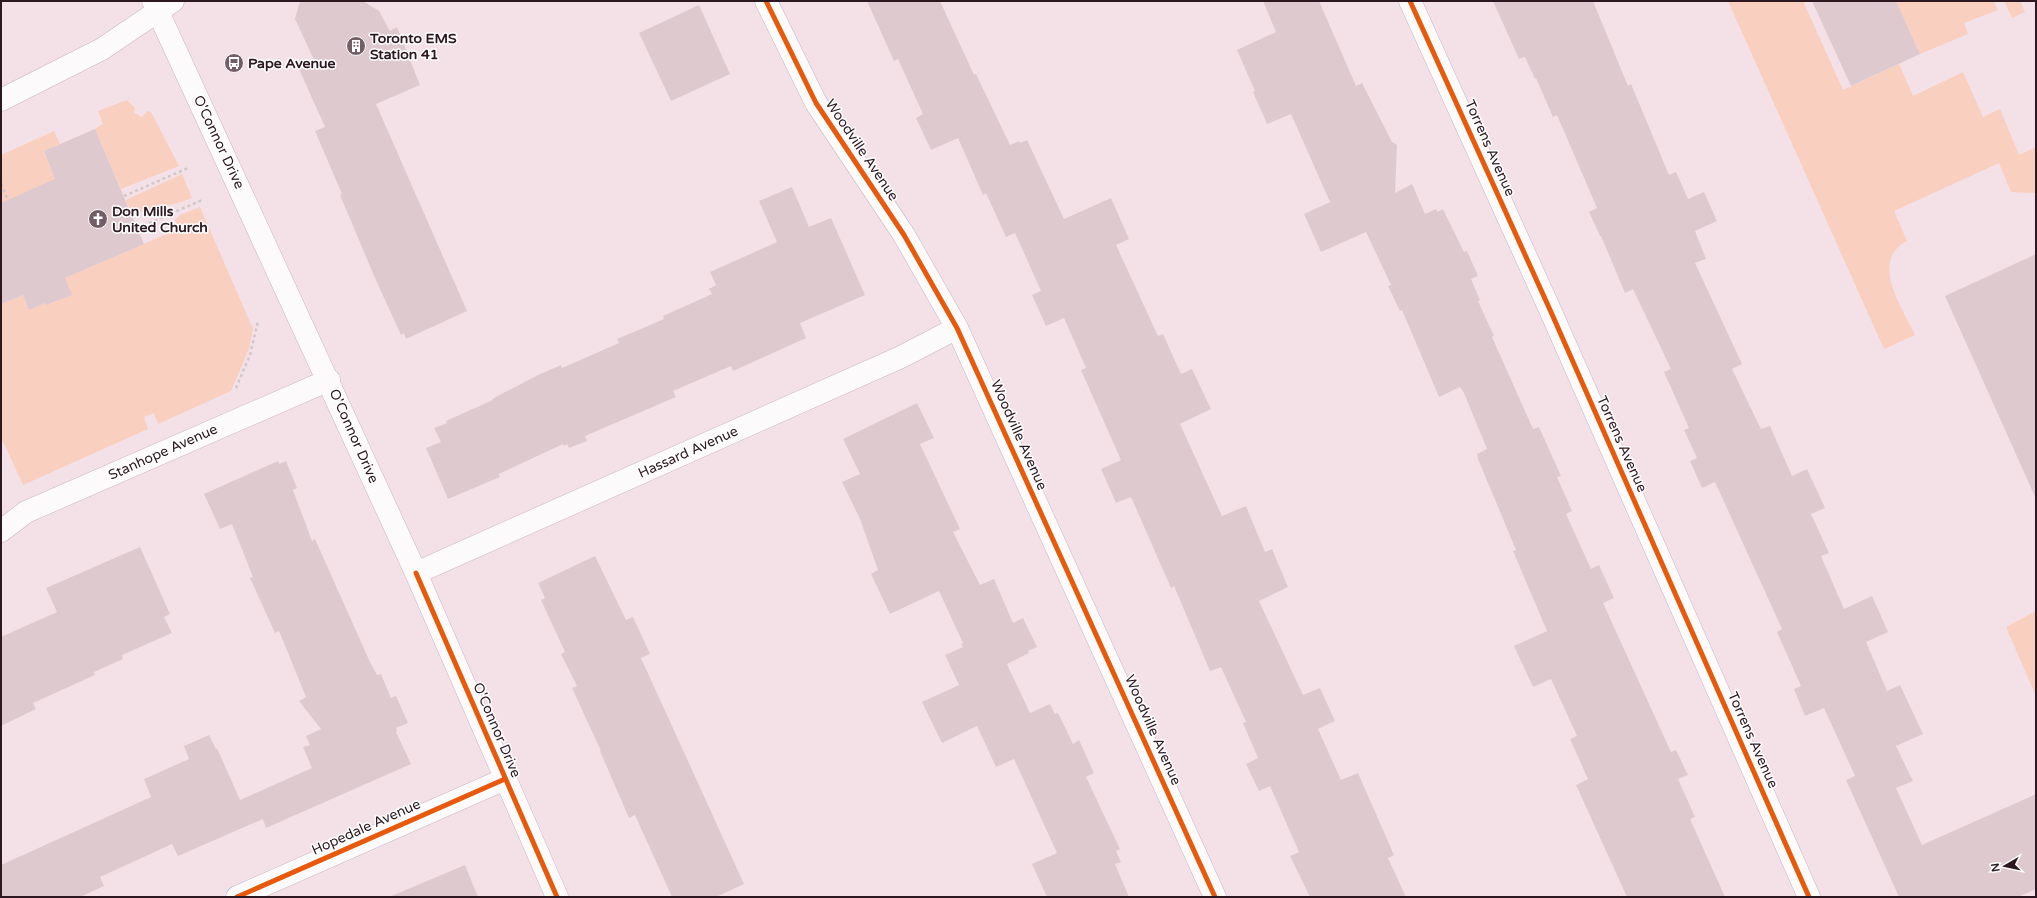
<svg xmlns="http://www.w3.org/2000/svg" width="2037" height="898" font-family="'Varela Round',sans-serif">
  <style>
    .green { fill: #f9cfbf }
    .building { fill: #decace }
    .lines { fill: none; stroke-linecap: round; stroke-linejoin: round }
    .street-casing { stroke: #c9b7be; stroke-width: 23 }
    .secondary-casing { stroke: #c9b7be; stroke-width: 23 }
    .path { stroke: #cfc8cb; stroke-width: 2.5; stroke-dasharray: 3 3; stroke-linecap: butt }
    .street { stroke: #fdfafc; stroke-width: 22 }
    .secondary { stroke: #fdfafc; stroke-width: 22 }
    .cycleway-casing { stroke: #fff; stroke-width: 8 }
    .cycleway { stroke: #e8590c; stroke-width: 5 }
    .labels { text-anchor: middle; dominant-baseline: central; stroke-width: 3; stroke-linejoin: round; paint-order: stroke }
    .poi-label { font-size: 14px; font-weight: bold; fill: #2d1821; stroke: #fff; text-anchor: start }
    .street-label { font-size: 14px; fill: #2d1821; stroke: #fff }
  </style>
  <rect width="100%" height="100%" fill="#f4e1e8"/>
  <g class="green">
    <path d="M 1728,1 L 1803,1 L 1843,90 L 1899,64 L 1913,96 L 1963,72 L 1983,117 L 2000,109 L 2019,155 L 2036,147 L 2036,193 L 2011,192 L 1999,163 L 1894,211 L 1907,241 C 1869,261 1902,307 1915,335 L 1884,349 Z"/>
    <path d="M 1896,1 L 1994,1 L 1998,10 L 1964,23 L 1968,34 L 1920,54 Z"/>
    <path d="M 2004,1 L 2020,1 L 2025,12 L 2012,18 Z"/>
    <path d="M 127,100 L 135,108 L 134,113 L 142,117 L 147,111 L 151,112 L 179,166 L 121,189 L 95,129 L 103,124 L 98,111 Z"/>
    <path d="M 54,131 L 60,144 L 44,152 L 71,216 L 1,208 L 1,155 Z"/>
    <path d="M 182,174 L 192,198 C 172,206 153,208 132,214 L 126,200 Z"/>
    <path d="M 200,207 L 253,329 L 249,349 L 231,391 L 158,424 L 154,413 L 144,417 L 148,429 L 23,485 L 1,437 L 1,304 L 23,295 L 29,310 L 45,303 L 46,305 L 71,295 L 65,278 L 178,229 L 175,220 L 180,215 Z"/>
    <path d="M 2036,611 L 2036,696 L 2006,627 Z"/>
  </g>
  <g class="building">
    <path d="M 300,1 L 363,1 L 379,11 L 390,31 L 397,27 L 420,85 L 376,104 L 467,311 L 406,339 L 404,333 L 401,335 L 375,278 L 340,195 L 342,194 L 315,131 L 325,127 L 299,69 L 315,62 L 295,19 Z"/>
    <path d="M 867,1 L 940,1 L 974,75 L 976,74 L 1010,145 L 1019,141 L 1020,143 L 1027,140 L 1064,219 L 1111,198 L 1129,239 L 1116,245 L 1158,336 L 1163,334 L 1181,374 L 1192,369 L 1211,409 L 1180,424 L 1222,516 L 1246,506 L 1265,552 L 1272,549 L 1288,587 L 1259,601 L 1303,695 L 1320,688 L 1335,721 L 1318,729 L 1341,780 L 1358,773 L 1394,855 L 1388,858 L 1406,897 L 1310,897 L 1290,856 L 1299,852 L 1270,786 L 1259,791 L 1246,764 L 1258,758 L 1243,723 L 1246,722 L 1221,667 L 1210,671 L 1174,586 L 1171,588 L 1131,497 L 1116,503 L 1101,469 L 1121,460 L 1081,370 L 1086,368 L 1064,318 L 1046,326 L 1032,295 L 1041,291 L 1015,233 L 1006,237 L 986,193 L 983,195 L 958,138 L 931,150 L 916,118 L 923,114 L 898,59 L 894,61 Z"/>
    <path d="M 1263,1 L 1319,1 L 1356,86 L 1362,83 L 1392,142 L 1397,145 L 1395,193 L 1412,184 L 1425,214 L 1436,209 L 1437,212 L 1443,209 L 1464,252 L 1467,251 L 1478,276 L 1471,279 L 1480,300 L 1478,301 L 1494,336 L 1492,337 L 1533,429 L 1539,427 L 1561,476 L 1557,477 L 1572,511 L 1566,514 L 1591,569 L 1599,565 L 1614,598 L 1603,603 L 1671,752 L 1676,750 L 1688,775 L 1678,779 L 1695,817 L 1690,819 L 1725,897 L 1627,897 L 1576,785 L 1588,779 L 1570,739 L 1577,736 L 1551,679 L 1533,687 L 1514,646 L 1547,631 L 1513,551 L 1516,550 L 1478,459 L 1477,454 L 1487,449 L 1464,393 L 1460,387 L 1439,397 L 1402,310 L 1400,311 L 1388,286 L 1391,285 L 1366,232 L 1321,252 L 1304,214 L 1330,202 L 1291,114 L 1267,124 L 1253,92 L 1255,91 L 1237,50 L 1276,32 Z"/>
    <path d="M 1493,1 L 1593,1 L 1628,86 L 1631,84 L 1669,175 L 1676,172 L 1688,199 L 1704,192 L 1717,221 L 1695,231 L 1706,259 L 1695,263 L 1742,364 L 1732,369 L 1761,429 L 1770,426 L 1792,476 L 1807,469 L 1825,508 L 1811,514 L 1829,553 L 1821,556 L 1844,609 L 1872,596 L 1888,632 L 1866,642 L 1887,691 L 1900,685 L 1923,734 L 1896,746 L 1913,781 L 1896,788 L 1922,845 L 2036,794 L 2036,889 L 2018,897 L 1899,897 L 1846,780 L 1855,776 L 1824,708 L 1805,716 L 1794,689 L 1801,686 L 1777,632 L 1782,629 L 1715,482 L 1702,488 L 1690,461 L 1697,458 L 1684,430 L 1689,428 L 1664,372 L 1671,369 L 1633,289 L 1625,293 L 1601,236 L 1600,236 L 1589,212 L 1597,208 L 1557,115 L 1553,117 L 1536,78 L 1535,79 L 1525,57 L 1519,59 Z"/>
    <path d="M 1812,1 L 1896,1 L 1920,54 L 1851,86 Z"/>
    <path d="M 699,5 L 730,74 L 671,101 L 639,33 Z"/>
    <path d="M 95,129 L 144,244 L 65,278 L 72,295 L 46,305 L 45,303 L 29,310 L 23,295 L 1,304 L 1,203 L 55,179 L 44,151 Z"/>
    <path d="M 792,187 L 809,227 L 831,218 L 865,295 L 800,323 L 806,338 L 733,371 L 731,366 L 673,391 L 676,397 L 585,436 L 587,441 L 569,448 L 567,444 L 564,446 L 563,444 L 499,474 L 500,477 L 448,499 L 426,448 L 441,442 L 434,428 L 447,423 L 446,421 L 493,400 L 492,399 L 536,376 L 561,365 L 562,368 L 619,343 L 617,339 L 664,319 L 663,316 L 712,294 L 709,289 L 716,285 L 710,272 L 777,242 L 759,201 Z"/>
    <path d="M 2036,254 L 2036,499 L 1945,296 Z"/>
    <path d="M 917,403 L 934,438 L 920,444 L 960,529 L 953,532 L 980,585 L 994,579 L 1013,623 L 1023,618 L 1037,647 L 1028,651 L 1029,653 L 1007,664 L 1030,713 L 1050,704 L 1055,714 L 1058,713 L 1073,744 L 1079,740 L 1094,773 L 1086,777 L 1120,849 L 1116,851 L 1121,862 L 1115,864 L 1129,897 L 1047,897 L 1032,864 L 1057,853 L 1014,759 L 996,767 L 977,726 L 942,743 L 922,702 L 959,685 L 945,655 L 963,647 L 961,644 L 963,643 L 939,591 L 890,614 L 871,574 L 878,570 L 860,519 L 842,482 L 860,474 L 843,439 Z"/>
    <path d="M 278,461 L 279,464 L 286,461 L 297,488 L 293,490 L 312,541 L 315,539 L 370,662 L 377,675 L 381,674 L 391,698 L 396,696 L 408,723 L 396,728 L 397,731 L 396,732 L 411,764 L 266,828 L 263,819 L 178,856 L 172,844 L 100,877 L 104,886 L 80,897 L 1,897 L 1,865 L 151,797 L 144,779 L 189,759 L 184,746 L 209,735 L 216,749 L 217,748 L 240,800 L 312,768 L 303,747 L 310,745 L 306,736 L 321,729 L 299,701 L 306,697 L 279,631 L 275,633 L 250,578 L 253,577 L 232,524 L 220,529 L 204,494 Z"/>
    <path d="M 140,547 L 170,614 L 164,617 L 172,633 L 122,655 L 123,659 L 94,672 L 95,675 L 33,703 L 36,709 L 1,726 L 1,637 L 57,612 L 46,588 Z"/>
    <path d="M 595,556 L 626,620 L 633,617 L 650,654 L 641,658 L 744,884 L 716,897 L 672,897 L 635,815 L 629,818 L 600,751 L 601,751 L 572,688 L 577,686 L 561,654 L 565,652 L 541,600 L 545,598 L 538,583 Z"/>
    <path d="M 465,865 L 478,897 L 389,897 Z"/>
  </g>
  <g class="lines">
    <defs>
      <g id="street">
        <path d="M 766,1 L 816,103 L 904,235 L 957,328 L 1215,897"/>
        <path d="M 1410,1 L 1551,312 L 1809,897"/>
        <path d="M 1,531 L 26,512 L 329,380"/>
        <path d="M 416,573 L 901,357 L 957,328"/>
        <path d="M 237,897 L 505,779"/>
      </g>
      <g id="secondary">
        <path d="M 153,1 L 416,573 L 557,897"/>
        <path d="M 1,100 L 102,49 L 173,1"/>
      </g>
    </defs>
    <use href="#street" class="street-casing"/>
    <use href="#secondary" class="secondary-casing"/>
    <g class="path">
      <path d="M 1,184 L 8,200"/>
      <path d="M 124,196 L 188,168"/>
      <path d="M 138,228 L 202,200"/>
      <path d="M 236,388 L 250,355 L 258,321"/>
    </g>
    <use href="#street" class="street"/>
    <use href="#secondary" class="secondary"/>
    <defs>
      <g id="cycleway">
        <path d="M 766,1 L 816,103 L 904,235 L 957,328 L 1215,897"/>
        <path d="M 1410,1 L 1551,312 L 1809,897"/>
        <path d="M 416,573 L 557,897"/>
        <path d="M 237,897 L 505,779"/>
      </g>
    </defs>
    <use href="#cycleway" class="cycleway-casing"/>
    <use href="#cycleway" class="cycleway"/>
  </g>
  <defs>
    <symbol id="building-disc" viewBox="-11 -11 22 22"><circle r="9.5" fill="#735e67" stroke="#fff"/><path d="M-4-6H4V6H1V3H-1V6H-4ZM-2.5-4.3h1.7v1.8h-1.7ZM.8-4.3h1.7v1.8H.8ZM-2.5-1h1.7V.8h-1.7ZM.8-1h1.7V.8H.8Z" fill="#fff"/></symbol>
    <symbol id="bus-disc" viewBox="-11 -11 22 22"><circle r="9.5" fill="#735e67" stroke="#fff"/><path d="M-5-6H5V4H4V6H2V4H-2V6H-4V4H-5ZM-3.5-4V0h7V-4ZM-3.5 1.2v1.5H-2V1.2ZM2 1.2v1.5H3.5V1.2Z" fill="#fff"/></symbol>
    <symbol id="church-disc" viewBox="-11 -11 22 22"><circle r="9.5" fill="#735e67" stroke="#fff"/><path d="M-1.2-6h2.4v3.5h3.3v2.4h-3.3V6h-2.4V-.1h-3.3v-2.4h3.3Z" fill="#fff"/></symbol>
  </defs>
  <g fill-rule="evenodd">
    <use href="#building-disc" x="345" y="35" width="22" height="22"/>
    <use href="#bus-disc" x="223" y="52" width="22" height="22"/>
    <use href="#church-disc" x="87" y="208" width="22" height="22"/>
  </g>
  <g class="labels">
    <g class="poi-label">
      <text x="370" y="38">Toronto EMS<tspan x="370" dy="16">Station 41</tspan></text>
      <text x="248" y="63">Pape Avenue</text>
      <text x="112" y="211">Don Mills<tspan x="112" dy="16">United Church</tspan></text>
    </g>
    <g class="street-label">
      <text transform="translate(219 142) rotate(65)">O'Connor Drive</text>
      <text transform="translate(1490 148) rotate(66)">Torrens Avenue</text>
      <text transform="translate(862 150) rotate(56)">Woodville Avenue</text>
      <text transform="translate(1019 435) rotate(66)">Woodville Avenue</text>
      <text transform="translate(354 436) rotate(66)">O'Connor Drive</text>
      <text transform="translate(1622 444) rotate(66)">Torrens Avenue</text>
      <text transform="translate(163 452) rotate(-24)">Stanhope Avenue</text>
      <text transform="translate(688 452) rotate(-24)">Hassard Avenue</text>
      <text transform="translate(497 730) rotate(67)">O'Connor Drive</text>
      <text transform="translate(1153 730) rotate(66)">Woodville Avenue</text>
      <text transform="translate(1753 740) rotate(66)">Torrens Avenue</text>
      <text transform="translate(366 827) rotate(-24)">Hopedale Avenue</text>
    </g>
  </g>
  <rect width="2037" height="898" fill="none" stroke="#2d1821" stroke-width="4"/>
  <g transform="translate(2005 866) rotate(261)" stroke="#ffffff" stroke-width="3" paint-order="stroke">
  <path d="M0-3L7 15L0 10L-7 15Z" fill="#2d1821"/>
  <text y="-6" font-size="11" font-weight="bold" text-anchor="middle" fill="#2d1821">N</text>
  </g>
</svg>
